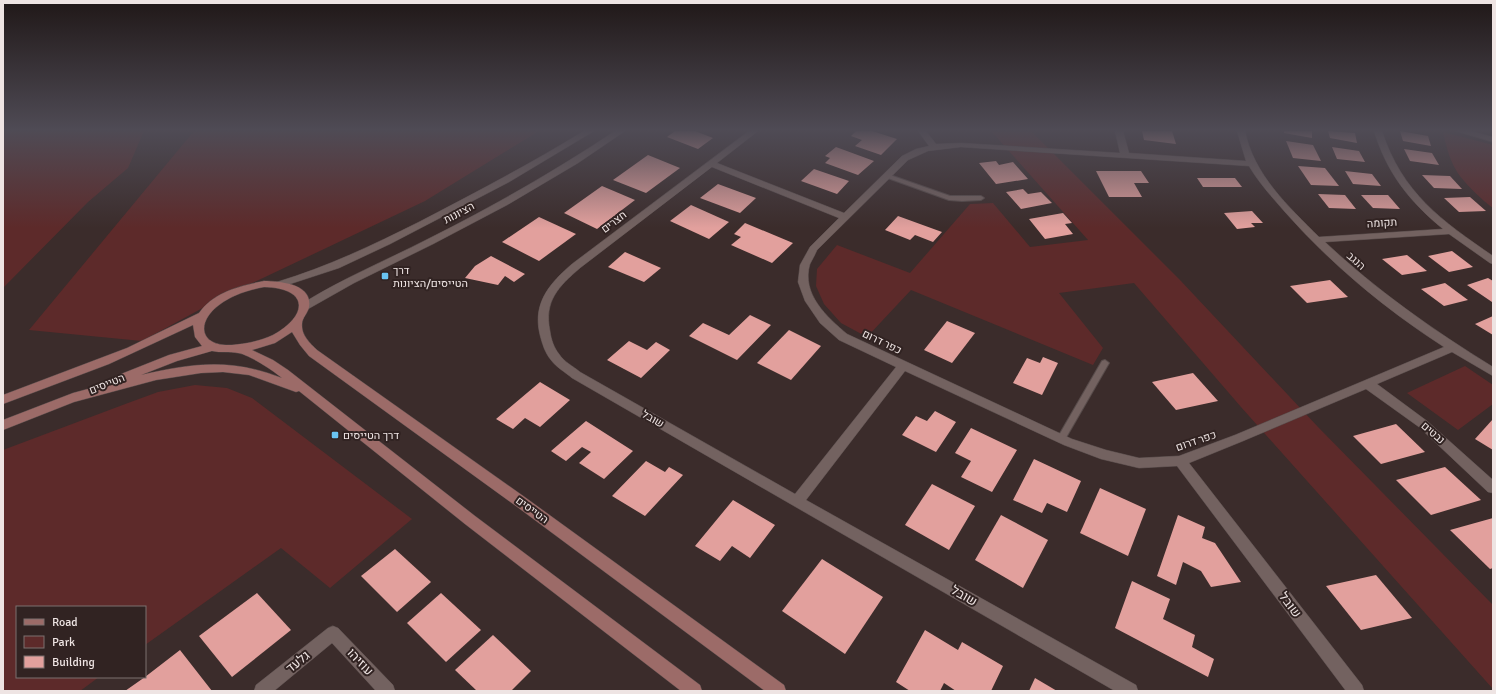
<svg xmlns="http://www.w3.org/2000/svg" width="1496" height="694" font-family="Signika,Heebo,sans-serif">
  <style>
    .green { fill: #5d2a2a }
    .building { fill: #e2a09d }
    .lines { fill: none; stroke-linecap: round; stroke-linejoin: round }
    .service-casing { stroke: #574b4a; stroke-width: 2 }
    .minor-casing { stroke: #574b4a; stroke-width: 1 }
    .tertiary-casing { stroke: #574b4a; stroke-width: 1 }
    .secondary-casing { stroke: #574b4a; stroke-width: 1 }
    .service { fill: #736260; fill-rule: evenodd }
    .minor { fill: #736260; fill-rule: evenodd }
    .tertiary { fill: #736260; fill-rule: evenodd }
    .secondary { fill: #9c6b68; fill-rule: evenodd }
    .poi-dot { fill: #69c3f1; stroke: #312322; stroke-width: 1.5 }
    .labels { text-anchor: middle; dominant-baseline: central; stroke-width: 4; stroke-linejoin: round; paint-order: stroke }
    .street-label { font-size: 11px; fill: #eee4e3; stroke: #312322 }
    .poi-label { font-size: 11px; fill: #eee4e3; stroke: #312322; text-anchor: start }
    .near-street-label { font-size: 13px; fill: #eee4e3; stroke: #312322 }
  </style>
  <rect width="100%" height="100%" fill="#3b2c2b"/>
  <g class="green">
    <path d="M 3,131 L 144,131 L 128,168 L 88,202 L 3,288 Z"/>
    <path d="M 194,131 L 539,131 L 425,201 L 221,298 L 142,341 L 29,330 Z"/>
    <path d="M 991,131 L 1031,131 L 1180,280 L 1318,427 L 1493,605 L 1493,689 L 1241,407 L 1134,283 L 1059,293 L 1103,348 L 1093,365 L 911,290 L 867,337 L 841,323 L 824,304 L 816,286 L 817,269 L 837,245 L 910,273 L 970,204 L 993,203 L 1030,247 L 1088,240 Z"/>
    <path d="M 1443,132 L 1493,145 L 1493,208 C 1483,201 1462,181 1456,170 C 1449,158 1446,145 1443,132 Z"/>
    <path d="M 1465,366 L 1493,385 L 1493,404 L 1458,430 L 1407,393 Z"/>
    <path d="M 195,385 L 227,388 L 252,398 L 412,519 L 330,588 L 281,548 L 145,645 L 145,607 L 17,607 L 17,677 L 99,677 L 80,691 L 3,691 L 3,450 L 128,403 L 158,392 Z"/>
  </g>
  <g class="building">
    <path d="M 675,131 L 695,131 L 713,138 L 698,149 L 667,137 Z"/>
    <path d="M 856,131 L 872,131 L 897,139 L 881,155 L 855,146 L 862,140 L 851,136 Z"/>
    <path d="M 1142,131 L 1172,131 L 1176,144 L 1144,140 Z"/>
    <path d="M 1284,131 L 1312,131 L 1312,138 L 1284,133 Z"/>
    <path d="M 1328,131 L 1355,133 L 1357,143 L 1330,138 Z"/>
    <path d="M 1400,131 L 1428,136 L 1431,146 L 1403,141 Z"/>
    <path d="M 1286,141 L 1313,145 L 1321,161 L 1293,158 Z"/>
    <path d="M 836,147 L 874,161 L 858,175 L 825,163 L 830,158 L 825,156 Z"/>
    <path d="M 1332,147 L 1359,151 L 1365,162 L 1337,159 Z"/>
    <path d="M 1404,149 L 1432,153 L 1439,165 L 1410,161 Z"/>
    <path d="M 648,155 L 680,168 L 646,193 L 613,180 Z"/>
    <path d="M 996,161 L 999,165 L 1013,162 L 1028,179 L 996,184 L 979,163 Z"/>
    <path d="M 1298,166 L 1325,168 L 1339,186 L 1311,185 Z"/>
    <path d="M 814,169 L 849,181 L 837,194 L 801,181 Z"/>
    <path d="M 1096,171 L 1141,171 L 1149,183 L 1134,183 L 1142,197 L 1109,197 Z"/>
    <path d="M 1345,171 L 1372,174 L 1381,186 L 1353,184 Z"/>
    <path d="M 1422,175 L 1450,176 L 1462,189 L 1434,188 Z"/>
    <path d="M 1197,178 L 1235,178 L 1242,187 L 1203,187 Z"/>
    <path d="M 718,184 L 756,198 L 740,213 L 700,198 Z"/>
    <path d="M 602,186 L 635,200 L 597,229 L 564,213 Z"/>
    <path d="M 1023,189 L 1028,194 L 1041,192 L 1052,203 L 1021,209 L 1006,192 Z"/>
    <path d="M 1318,194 L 1345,195 L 1356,209 L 1329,208 Z"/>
    <path d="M 1361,195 L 1388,195 L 1400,209 L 1373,208 Z"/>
    <path d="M 1470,197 L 1486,211 L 1459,212 L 1444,198 Z"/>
    <path d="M 691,205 L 729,222 L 709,239 L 670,221 Z"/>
    <path d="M 1252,211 L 1263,223 L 1251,223 L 1255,227 L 1237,229 L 1224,213 Z"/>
    <path d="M 1063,213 L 1072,223 L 1065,224 L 1073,234 L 1045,239 L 1029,219 Z"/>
    <path d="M 898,216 L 942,232 L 933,242 L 915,235 L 910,240 L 885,230 Z"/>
    <path d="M 539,217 L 576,234 L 539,261 L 502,242 Z"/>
    <path d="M 745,223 L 793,243 L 772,263 L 731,245 L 741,237 L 734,234 Z"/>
    <path d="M 1452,251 L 1473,267 L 1449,272 L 1428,256 Z"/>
    <path d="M 625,252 L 661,268 L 644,282 L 608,267 Z"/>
    <path d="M 1407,255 L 1427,271 L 1402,275 L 1382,259 Z"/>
    <path d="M 491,256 L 525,274 L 514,282 L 505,276 L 498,285 L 465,278 L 475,266 Z"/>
    <path d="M 1488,278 L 1493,281 L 1492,302 L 1467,285 Z"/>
    <path d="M 1330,280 L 1348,297 L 1307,303 L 1290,286 Z"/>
    <path d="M 1445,283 L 1468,300 L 1444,306 L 1421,289 Z"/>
    <path d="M 750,315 L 771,325 L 737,360 L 689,336 L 703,323 L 729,335 Z"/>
    <path d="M 1493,316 L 1493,335 L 1475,324 Z"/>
    <path d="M 947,321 L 975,333 L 952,363 L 924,350 Z"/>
    <path d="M 789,330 L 821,346 L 791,380 L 757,363 Z"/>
    <path d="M 629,341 L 647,350 L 656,342 L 670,350 L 641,378 L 607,360 Z"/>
    <path d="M 1043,357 L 1058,363 L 1042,395 L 1013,383 L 1027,358 L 1040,363 Z"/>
    <path d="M 1193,373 L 1218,401 L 1176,410 L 1152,382 Z"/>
    <path d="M 540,382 L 570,400 L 540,427 L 525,418 L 513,429 L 496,419 Z"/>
    <path d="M 935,411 L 956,422 L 936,452 L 902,435 L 916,416 L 927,421 Z"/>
    <path d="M 1493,419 L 1493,450 L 1475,439 Z"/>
    <path d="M 586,421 L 633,451 L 604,479 L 579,463 L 591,452 L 582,447 L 566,461 L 551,451 Z"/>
    <path d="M 1396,424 L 1425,452 L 1381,464 L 1353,436 Z"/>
    <path d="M 971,428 L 1017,450 L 992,492 L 961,477 L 971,461 L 955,453 Z"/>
    <path d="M 1034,459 L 1081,481 L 1067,512 L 1047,503 L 1042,513 L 1013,500 Z"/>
    <path d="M 646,461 L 665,472 L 669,467 L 683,475 L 645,516 L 612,496 Z"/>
    <path d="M 1445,467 L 1481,500 L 1431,515 L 1396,480 Z"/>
    <path d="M 932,484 L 975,506 L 949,550 L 905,525 Z"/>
    <path d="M 1100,488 L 1146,509 L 1128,556 L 1080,533 Z"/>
    <path d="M 733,500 L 775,525 L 750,558 L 732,546 L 720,561 L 695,546 Z"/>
    <path d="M 1001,515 L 1048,540 L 1023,588 L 975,560 Z"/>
    <path d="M 1178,515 L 1205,527 L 1202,538 L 1215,543 L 1241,582 L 1211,587 L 1201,571 L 1183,562 L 1176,585 L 1157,576 Z"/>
    <path d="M 1493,518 L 1493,568 L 1490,569 L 1450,530 Z"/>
    <path d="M 395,549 L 431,582 L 397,612 L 361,576 Z"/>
    <path d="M 822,559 L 883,597 L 845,654 L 782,611 Z"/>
    <path d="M 1376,575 L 1412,618 L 1361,630 L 1326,586 Z"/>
    <path d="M 1132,581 L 1170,599 L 1163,619 L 1195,635 L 1192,647 L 1214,659 L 1208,677 L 1115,628 Z"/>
    <path d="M 257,593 L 291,630 L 232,677 L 199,636 Z"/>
    <path d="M 441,593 L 481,630 L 446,662 L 407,623 Z"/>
    <path d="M 925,630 L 958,650 L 962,642 L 1003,666 L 991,691 L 956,691 L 944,683 L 940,691 L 910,691 L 896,682 Z"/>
    <path d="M 493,635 L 531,671 L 511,691 L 477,691 L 455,670 Z"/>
    <path d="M 180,650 L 212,691 L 125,691 L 145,677 Z"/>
    <path d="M 1035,678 L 1057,691 L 1029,691 Z"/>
  </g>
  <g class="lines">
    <defs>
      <g id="service">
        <path d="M 887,174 L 950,196 L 981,196 L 984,198 L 981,200 L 962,201 L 949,200 L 885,177 L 885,175 Z"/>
        <path d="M 1105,360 L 1109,363 L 1064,441 L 1061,442 L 1058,441 L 1057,439 L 1058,437 L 1102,361 Z"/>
      </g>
      <g id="minor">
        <path d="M 749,131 L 758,131 L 717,163 L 844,213 L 902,156 L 916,149 L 929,146 L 918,131 L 926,131 L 936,144 L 961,143 L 1120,153 L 1115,131 L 1123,131 L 1129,153 L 1246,161 L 1237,131 L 1245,131 C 1254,175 1288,206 1319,237 L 1443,229 C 1409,201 1387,173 1374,131 L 1382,131 C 1402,193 1442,221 1493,256 L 1493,264 L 1490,263 L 1449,234 L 1325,242 C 1376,290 1433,330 1493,367 L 1493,376 L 1452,352 L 1377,384 L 1427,421 L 1493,480 L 1493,493 L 1488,492 L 1419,427 L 1366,389 L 1243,441 L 1189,463 L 1362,685 L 1364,691 L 1346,691 L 1177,466 L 1139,468 L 1101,459 L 1064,445 L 905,371 L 806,500 L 1136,685 L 1138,691 L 1115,691 L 572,378 C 565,372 556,367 551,360 C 545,353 542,343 540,335 C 532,303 550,283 572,264 ZM 961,147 L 1249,166 C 1259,183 1272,197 1285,212 C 1331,264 1385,309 1444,347 L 1235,435 L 1179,456 L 1139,458 L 1106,450 L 1072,439 L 847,334 C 827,317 801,294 810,264 C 812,260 815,255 817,250 L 908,160 L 928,151 ZM 712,167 L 839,218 L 810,247 L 800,265 L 798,282 L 805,301 L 820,323 L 839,340 L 896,367 L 795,494 L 580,372 C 573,366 564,362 559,354 C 554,348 551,339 550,331 C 544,301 558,287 580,268 Z"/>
        <path d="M 333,626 L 338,628 L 393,685 L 395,691 L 376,691 L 332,643 L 274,691 L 254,691 L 256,685 L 328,628 Z"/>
      </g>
      <g id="tertiary">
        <path d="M 584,131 L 594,131 L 509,182 L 390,244 L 339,268 L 281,287 L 276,284 L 277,282 C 327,267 373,245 419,222 C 475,193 530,164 584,131 Z"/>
        <path d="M 615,131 L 625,131 L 578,163 L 507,205 L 433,244 L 354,283 L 308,309 L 300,309 L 299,307 L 300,305 C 341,279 385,261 428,239 C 492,207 555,171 615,131 Z"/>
        <path d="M 1456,131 L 1470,131 L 1493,137 L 1493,142 Z"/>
      </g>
      <path id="secondary" d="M 264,281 C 280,281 313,284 309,307 C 308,313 302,318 302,324 C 301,335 310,343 317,350 L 526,498 L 784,685 L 786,691 L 765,691 L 516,506 L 309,356 L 300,345 L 292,332 L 275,343 L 252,350 L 273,360 L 288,370 L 475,516 L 700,685 L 702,691 L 681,691 L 465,524 L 299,391 L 296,392 L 249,375 L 223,372 L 201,373 L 156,380 L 74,402 L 3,430 L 3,420 L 73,393 L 110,383 L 109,381 L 111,378 L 169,355 L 202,346 L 195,337 L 193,325 L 109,364 L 3,404 L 3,395 L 127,348 L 199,313 C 214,292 239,286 264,281 ZM 264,287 C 310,288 308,316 273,335 C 260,341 246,344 232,345 C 199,347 196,322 219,305 C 232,295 248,290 264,287 ZM 212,351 C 221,353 229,351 238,353 C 248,354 274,371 282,378 C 231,358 193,363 141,375 L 177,361 Z"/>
    </defs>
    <use href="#service" class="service-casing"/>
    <use href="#minor" class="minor-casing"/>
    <use href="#tertiary" class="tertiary-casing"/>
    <use href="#secondary" class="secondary-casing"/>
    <use href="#service" class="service"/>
    <use href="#minor" class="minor"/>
    <use href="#tertiary" class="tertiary"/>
    <use href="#secondary" class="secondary"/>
  </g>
  <linearGradient id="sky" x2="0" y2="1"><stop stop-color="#201818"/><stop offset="0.57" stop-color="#4f4b55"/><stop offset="1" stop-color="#4f4b55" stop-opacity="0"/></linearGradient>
  <rect width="1496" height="228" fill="url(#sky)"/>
  <g class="poi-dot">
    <rect x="381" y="272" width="8" height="8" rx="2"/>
    <rect x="331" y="431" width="8" height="8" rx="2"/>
  </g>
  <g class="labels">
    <g class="street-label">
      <text transform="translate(459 213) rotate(-28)">הציונות</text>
      <text transform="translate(614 222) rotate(-37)">חצרים</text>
      <text transform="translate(1382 223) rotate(-4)">תקומה</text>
      <text transform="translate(1356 261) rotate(42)">הנגב</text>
      <text transform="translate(882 342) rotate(26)">כפר דרום</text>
      <text transform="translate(107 384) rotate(-22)">הטייסים</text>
      <text transform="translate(653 419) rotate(30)">שובל</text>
      <text transform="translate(1433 433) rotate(41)">נבטים</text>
      <text transform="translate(1196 441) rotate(-19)">כפר דרום</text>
      <text transform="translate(532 510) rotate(36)">הטייסים</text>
    </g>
    <g class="poi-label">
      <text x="393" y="270">דרך<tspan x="393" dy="13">הטייסים/הציונות</tspan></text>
      <text x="343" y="435">דרך הטייסים</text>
    </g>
    <g class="near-street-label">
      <text transform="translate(964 596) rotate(30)">שובל</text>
      <text transform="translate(1290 605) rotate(53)">שובל</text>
      <text transform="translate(298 662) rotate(-39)">גלעד</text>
      <text transform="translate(360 662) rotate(47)">עוזיהו</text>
    </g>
  </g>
  <rect width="1496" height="694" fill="none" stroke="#eee4e3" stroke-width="8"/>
  <rect x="16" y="606" width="130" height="72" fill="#312322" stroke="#7d706f"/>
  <rect x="24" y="619" width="20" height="6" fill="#9c6b68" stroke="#7d706f"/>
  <text x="52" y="626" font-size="12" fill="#eee4e3">Road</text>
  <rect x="24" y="636" width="20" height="12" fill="#5d2a2a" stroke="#7d706f"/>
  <text x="52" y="646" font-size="12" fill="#eee4e3">Park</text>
  <rect x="24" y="656" width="20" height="12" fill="#e2a09d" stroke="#7d706f"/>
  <text x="52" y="666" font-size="12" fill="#eee4e3">Building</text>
</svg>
